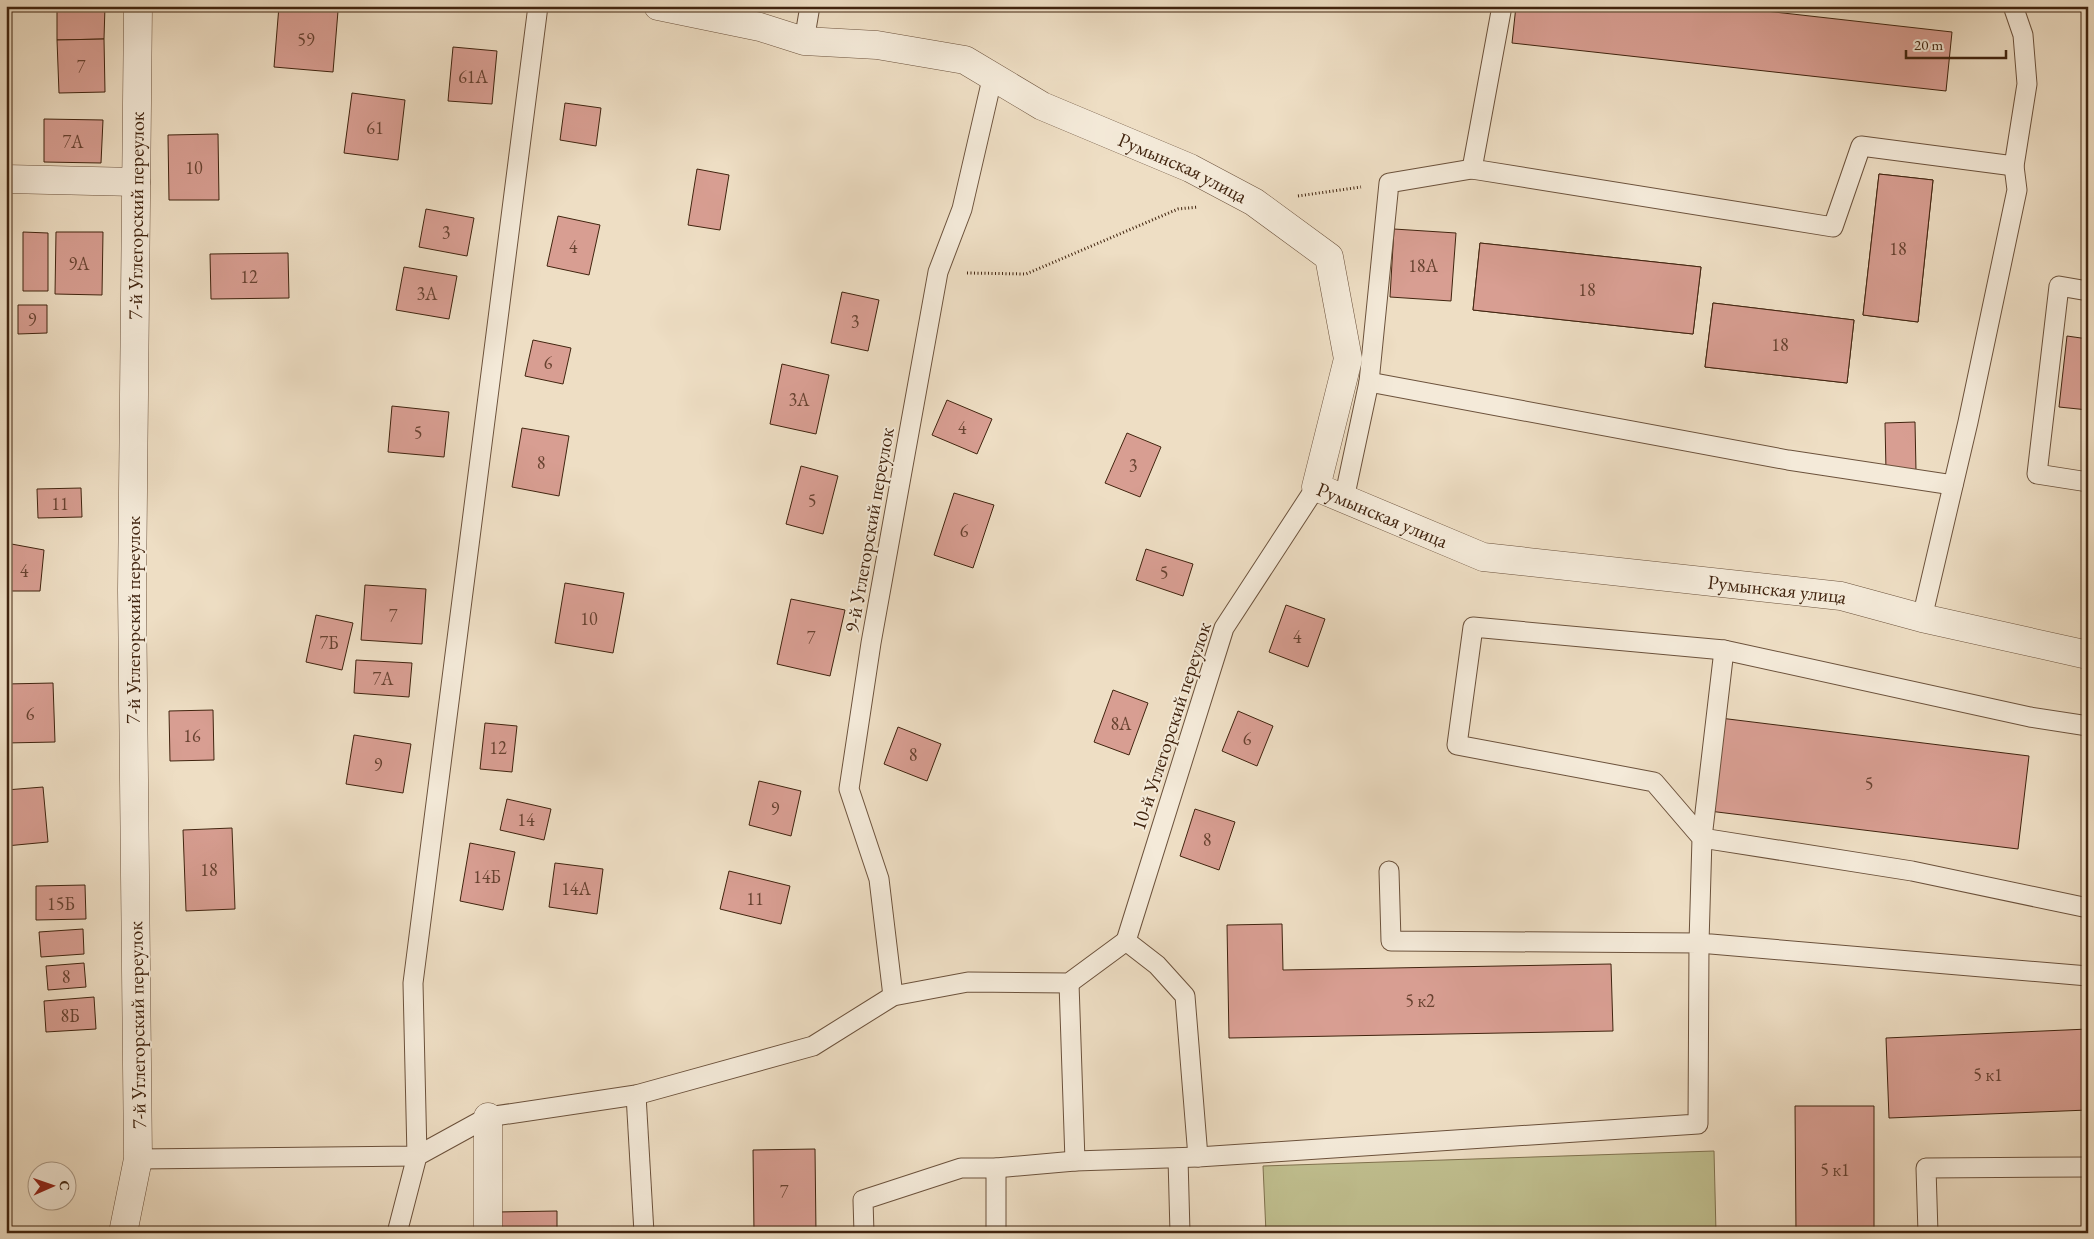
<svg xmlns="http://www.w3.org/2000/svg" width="2094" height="1239" font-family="'EB Garamond',serif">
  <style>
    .green { fill: #c0bf8f; stroke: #80724f }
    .building { fill: #d89e92; stroke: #41240f }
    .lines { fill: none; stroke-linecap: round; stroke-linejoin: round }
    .service-casing { stroke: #6c523c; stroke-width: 21 }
    .minor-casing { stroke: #6c523c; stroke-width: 29 }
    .path { stroke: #41240f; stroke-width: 3; stroke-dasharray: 1 2.5; stroke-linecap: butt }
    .service { stroke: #f4ead9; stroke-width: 19 }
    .minor { stroke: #f4ead9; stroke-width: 28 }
    .labels { text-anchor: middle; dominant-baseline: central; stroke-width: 4; stroke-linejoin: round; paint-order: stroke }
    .number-label { font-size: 18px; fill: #674230 }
    .street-label { font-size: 20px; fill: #41240f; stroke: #f4ead9 }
  </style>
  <rect width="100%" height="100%" fill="#eedec4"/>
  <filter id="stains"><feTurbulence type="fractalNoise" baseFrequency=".004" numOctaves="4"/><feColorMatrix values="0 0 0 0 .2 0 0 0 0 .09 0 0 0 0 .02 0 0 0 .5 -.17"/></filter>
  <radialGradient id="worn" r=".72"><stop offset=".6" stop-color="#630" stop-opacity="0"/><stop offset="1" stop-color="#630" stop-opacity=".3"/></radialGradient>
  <path class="green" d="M 1714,1151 L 1716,1233 L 1266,1233 L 1263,1166 Z"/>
  <g class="building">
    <path d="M 57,6 L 105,6 L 104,39 L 57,40 Z"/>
    <path d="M 279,6 L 338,11 L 333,72 L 274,67 Z"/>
    <path d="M 1516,6 L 1721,6 L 1952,32 L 1946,91 L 1512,43 Z"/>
    <path d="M 104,39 L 105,92 L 59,93 L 57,40 Z"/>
    <path d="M 453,47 L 497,51 L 492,104 L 448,101 Z"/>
    <path d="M 352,93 L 405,100 L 398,160 L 344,153 Z"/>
    <path d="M 565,103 L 601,108 L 596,146 L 560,140 Z"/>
    <path d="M 44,119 L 103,120 L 101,163 L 44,162 Z"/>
    <path d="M 218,134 L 219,200 L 169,200 L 168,135 Z"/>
    <path d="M 697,169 L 729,175 L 720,230 L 688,225 Z"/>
    <path d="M 1879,174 L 1933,180 L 1918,322 L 1863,315 Z"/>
    <path d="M 1879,174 L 1933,180 L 1918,322 L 1863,315 Z"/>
    <path d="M 426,209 L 474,218 L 467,256 L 419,247 Z"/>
    <path d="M 558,216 L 600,225 L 589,275 L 547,266 Z"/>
    <path d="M 1394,229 L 1456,233 L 1451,301 L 1390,297 Z"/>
    <path d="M 23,232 L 48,233 L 48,291 L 23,291 Z"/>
    <path d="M 56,232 L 103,232 L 102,295 L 55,294 Z"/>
    <path d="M 1480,243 L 1701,267 L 1693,334 L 1473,310 Z"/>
    <path d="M 1480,243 L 1701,267 L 1693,334 L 1473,310 Z"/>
    <path d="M 288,253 L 289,298 L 211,299 L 210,254 Z"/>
    <path d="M 404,267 L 457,276 L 449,319 L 396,310 Z"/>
    <path d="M 842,292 L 879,300 L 868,351 L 831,343 Z"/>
    <path d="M 1713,303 L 1854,320 L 1847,383 L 1705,367 Z"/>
    <path d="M 1713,303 L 1854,320 L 1847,383 L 1705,367 Z"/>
    <path d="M 18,305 L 47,305 L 47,333 L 18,334 Z"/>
    <path d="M 2067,336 L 2088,339 L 2088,410 L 2059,407 Z"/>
    <path d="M 533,340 L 571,348 L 563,384 L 525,376 Z"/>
    <path d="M 782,364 L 829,375 L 816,434 L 770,424 Z"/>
    <path d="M 947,400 L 992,419 L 977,454 L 932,435 Z"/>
    <path d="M 392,406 L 449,412 L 444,457 L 388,452 Z"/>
    <path d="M 1915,422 L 1916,471 L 1886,471 L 1885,423 Z"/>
    <path d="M 522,428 L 569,436 L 559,496 L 512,487 Z"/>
    <path d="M 1127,433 L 1161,447 L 1140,497 L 1105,483 Z"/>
    <path d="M 801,466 L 838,476 L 823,534 L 786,524 Z"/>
    <path d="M 81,488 L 82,517 L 38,518 L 37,489 Z"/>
    <path d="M 954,493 L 994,505 L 973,568 L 934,555 Z"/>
    <path d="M 6,543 L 44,550 L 40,591 L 6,591 Z"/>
    <path d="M 1146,549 L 1193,564 L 1183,596 L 1136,580 Z"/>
    <path d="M 565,583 L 624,593 L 613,653 L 555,643 Z"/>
    <path d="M 365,585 L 426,589 L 422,644 L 361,640 Z"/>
    <path d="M 791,599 L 845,610 L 830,676 L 777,664 Z"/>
    <path d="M 1286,605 L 1325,619 L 1308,667 L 1269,652 Z"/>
    <path d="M 316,615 L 353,623 L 342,670 L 306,662 Z"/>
    <path d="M 356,660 L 412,663 L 409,697 L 354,693 Z"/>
    <path d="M 53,683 L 55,742 L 6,743 L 6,684 Z"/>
    <path d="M 1113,690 L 1148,703 L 1129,755 L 1094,742 Z"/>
    <path d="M 213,710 L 214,760 L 170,761 L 169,711 Z"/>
    <path d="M 1238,711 L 1273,726 L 1257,766 L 1222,751 Z"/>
    <path d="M 1720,718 L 2029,756 L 2018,849 L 1709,811 Z"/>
    <path d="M 485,723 L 517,726 L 512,772 L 480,769 Z"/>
    <path d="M 898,727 L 941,744 L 927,781 L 884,764 Z"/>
    <path d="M 354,735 L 411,744 L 403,793 L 346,784 Z"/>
    <path d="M 759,781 L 801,791 L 791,836 L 749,825 Z"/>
    <path d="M 43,787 L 48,842 L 6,846 L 6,790 Z"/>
    <path d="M 507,799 L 551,809 L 544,840 L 500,830 Z"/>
    <path d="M 1195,809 L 1235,822 L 1219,870 L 1180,856 Z"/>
    <path d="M 232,828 L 235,909 L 186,911 L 183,830 Z"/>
    <path d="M 470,843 L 515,852 L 503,910 L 460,901 Z"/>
    <path d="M 555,863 L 603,869 L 597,914 L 549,907 Z"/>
    <path d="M 729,871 L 790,886 L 781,924 L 720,909 Z"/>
    <path d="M 85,885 L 86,919 L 36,920 L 36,886 Z"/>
    <path d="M 1282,924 L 1283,970 L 1611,964 L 1613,1031 L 1229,1038 L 1227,925 Z"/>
    <path d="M 83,929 L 84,954 L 41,957 L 39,932 Z"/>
    <path d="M 84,963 L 86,987 L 48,990 L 46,966 Z"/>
    <path d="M 94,997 L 96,1029 L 46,1032 L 44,1001 Z"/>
    <path d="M 2088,1029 L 2088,1110 L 1889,1118 L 1886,1038 Z"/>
    <path d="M 1795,1106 L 1874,1106 L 1874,1233 L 1796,1233 Z"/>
    <path d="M 815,1149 L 816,1233 L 754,1233 L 753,1150 Z"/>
    <path d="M 557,1211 L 557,1233 L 497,1233 L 497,1212 Z"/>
  </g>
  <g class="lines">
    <defs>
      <g id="service">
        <path d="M 1502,6 L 1472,169 L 1833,227 L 1861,146 L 2014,166"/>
        <path d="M 804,41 L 810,6"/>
        <path d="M 2088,291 L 2059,286 L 2037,474 L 2088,482"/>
        <path d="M 1369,382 L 1788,460 L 1953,485"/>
        <path d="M 1344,499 L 1369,382 L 1389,183 L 1472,169"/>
        <path d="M 1922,618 L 1968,422 L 2017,190 L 2014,166 L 2027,84 L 2023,35 L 2013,6"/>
        <path d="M 1724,650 L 1473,627 L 1457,745 L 1654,782 L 1702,838 L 1699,943 L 2088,976"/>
        <path d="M 2088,726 L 2030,717 L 1724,650 L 1702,838 L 1912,871 L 2088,908"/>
        <path d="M 1126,941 L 1224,628 L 1316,487"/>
        <path d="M 1069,983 L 1075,1161"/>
        <path d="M 893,996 L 879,879 L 849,789 L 871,643 L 938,272 L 962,209 L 993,75"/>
        <path d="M 636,1095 L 644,1233"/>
        <path d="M 1178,1158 L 1180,1233"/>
        <path d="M 138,1159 L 417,1156 L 413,983 L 538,6"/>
        <path d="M 996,1168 L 996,1233"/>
        <path d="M 397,1233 L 417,1156 L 488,1117 L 636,1095 L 813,1046 L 893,996 L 968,982 L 1069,983 L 1126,941 L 1157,965 L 1185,996 L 1198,1157"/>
        <path d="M 864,1233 L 863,1200 L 961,1168 L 996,1168 L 1075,1161 L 1198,1157 L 1698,1124 L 1699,943 L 1391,941 L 1389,871"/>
        <path d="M 1928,1233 L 1926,1168 L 2088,1167"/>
      </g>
      <g id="minor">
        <path id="s1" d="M 658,6 L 760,27 L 804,41 L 877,45 L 965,60 L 1042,106 L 1190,168 L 1254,202 L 1329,257 L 1348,359 L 1316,487 L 1483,557 L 1841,596 L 1922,618 L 2088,655"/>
        <path d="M 6,179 L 136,182"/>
        <path id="s2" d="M 123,1233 L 138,1159 L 132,590 L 138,6"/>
        <path d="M 488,1233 L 488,1117"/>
      </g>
    </defs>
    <use href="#service" class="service-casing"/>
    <use href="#minor" class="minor-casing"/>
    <g class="path">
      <path d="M 1298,196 L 1361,187"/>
      <path d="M 967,273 L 1026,274 L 1178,209 L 1198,207"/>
    </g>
    <use href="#service" class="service"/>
    <use href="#minor" class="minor"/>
  </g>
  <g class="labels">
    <g class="number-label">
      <text x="306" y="39">59</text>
      <text x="81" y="66">7</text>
      <text x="473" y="76">61А</text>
      <text x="375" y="127">61</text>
      <text x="73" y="141">7А</text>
      <text x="194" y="167">10</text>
      <text x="446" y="232">3</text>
      <text x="573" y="246">4</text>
      <text x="1898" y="248">18</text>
      <text x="79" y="263">9А</text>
      <text x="1423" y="265">18А</text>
      <text x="249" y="276">12</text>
      <text x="1587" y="289">18</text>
      <text x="427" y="293">3А</text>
      <text x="32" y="319">9</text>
      <text x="855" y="321">3</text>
      <text x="1780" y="344">18</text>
      <text x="548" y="362">6</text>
      <text x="799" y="399">3А</text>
      <text x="962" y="427">4</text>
      <text x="418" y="432">5</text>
      <text x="541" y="462">8</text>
      <text x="1133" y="465">3</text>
      <text x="812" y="500">5</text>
      <text x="60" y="503">11</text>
      <text x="964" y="530">6</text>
      <text x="24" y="570">4</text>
      <text x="1164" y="572">5</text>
      <text x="393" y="615">7</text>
      <text x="589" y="618">10</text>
      <text x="1297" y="636">4</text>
      <text x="811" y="637">7</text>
      <text x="329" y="642">7Б</text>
      <text x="383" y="678">7А</text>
      <text x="30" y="713">6</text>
      <text x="1121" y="723">8А</text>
      <text x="192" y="735">16</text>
      <text x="1247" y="738">6</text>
      <text x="498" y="747">12</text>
      <text x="913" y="754">8</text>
      <text x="378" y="764">9</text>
      <text x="1869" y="783">5</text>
      <text x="775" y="808">9</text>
      <text x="526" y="819">14</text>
      <text x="1207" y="839">8</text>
      <text x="209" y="869">18</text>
      <text x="487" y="876">14Б</text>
      <text x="576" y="888">14А</text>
      <text x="755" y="898">11</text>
      <text x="61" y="903">15Б</text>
      <text x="66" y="976">8</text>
      <text x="1420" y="1000">5 к2</text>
      <text x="70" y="1015">8Б</text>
      <text x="1988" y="1074">5 к1</text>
      <text x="1835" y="1169">5 к1</text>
      <text x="784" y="1191">7</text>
    </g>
    <g class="street-label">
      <text stroke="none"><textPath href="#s1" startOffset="556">Румынская улица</textPath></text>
      <text stroke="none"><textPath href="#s2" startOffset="1019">7-й Углегорский переулок</textPath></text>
      <text stroke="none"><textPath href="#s1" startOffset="1036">Румынская улица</textPath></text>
      <text transform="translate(869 530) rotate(-80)">9-й Углегорский переулок</text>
      <text stroke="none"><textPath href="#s1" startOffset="1441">Румынская улица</textPath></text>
      <text transform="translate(133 620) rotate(-90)">7-й Углегорский переулок</text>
      <text transform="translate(1171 726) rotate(-72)">10-й Углегорский переулок</text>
      <text transform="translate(137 1025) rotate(-91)">7-й Углегорский переулок</text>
    </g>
  </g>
  <rect width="2094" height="1239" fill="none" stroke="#eedec4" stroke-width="25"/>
  <rect x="8" y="8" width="2079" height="1224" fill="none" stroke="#41240f" stroke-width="2.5"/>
  <rect x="12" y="12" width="2069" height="1214" fill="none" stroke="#41240f"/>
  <g transform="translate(52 1186) rotate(88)"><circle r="24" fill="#f4ead9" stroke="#ac9b88"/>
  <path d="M0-4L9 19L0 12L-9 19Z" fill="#8f2418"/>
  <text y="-8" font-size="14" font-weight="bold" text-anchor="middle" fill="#41240f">С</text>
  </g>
  <path d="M1906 50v8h100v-8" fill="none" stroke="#41240f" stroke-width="2.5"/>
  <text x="1914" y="50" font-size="15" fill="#41240f" stroke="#f4ead9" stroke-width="4" paint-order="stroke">20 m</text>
  <rect width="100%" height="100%" filter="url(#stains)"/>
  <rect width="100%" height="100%" fill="url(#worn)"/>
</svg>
